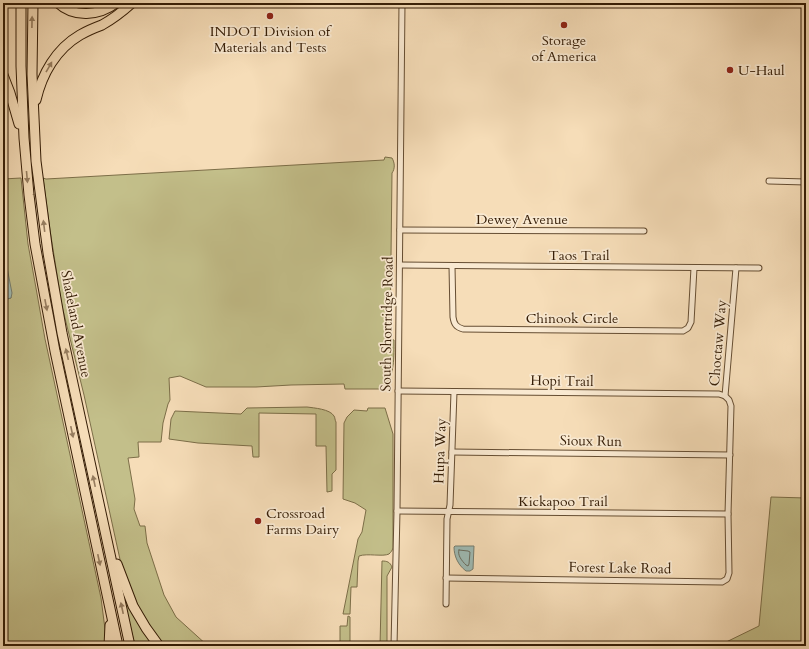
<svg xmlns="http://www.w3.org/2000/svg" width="809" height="649" font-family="Cardo,serif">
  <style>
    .green { fill: #c3bf8a; stroke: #7c6e48 }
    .water { fill: #9ebbb5; stroke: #747c6f }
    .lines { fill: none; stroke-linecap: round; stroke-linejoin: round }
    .shore { stroke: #6a6c5e; stroke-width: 1 }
    .minor-casing { stroke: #654d32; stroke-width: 7 }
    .motorway-casing { stroke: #351d06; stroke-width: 11 }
    .minor { stroke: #f9e9d1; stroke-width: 5 }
    .motorway { stroke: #f6ddb8; stroke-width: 9 }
    .oneway { fill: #967d5f }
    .poi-dot { fill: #8f2418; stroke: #f9e9d1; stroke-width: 1.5 }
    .labels { text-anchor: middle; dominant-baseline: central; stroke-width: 3.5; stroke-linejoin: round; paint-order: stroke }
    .poi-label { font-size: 14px; fill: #351d06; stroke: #f9e9d1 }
    .street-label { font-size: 14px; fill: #351d06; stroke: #f9e9d1 }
  </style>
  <rect width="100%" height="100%" fill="#f6ddb8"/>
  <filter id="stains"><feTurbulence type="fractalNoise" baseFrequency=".005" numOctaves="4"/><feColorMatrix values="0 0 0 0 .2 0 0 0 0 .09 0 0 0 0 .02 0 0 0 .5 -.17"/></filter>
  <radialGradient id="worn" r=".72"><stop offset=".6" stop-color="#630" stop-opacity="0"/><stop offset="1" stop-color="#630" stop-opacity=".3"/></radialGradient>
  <g class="green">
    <path d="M 385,157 L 392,158 C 395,163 395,169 392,173 L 390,339 L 394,340 C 394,356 395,376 383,389 L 345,389 L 344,384 L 291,385 L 256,387 L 206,387 L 180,376 L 169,378 L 170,400 L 168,404 L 163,423 L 161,442 L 138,442 L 139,457 L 128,458 L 135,499 L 134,509 L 140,526 L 145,526 L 147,543 L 164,595 L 176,617 L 208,646 L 164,646 L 157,638 L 137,606 L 121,564 L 84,395 L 62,306 L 50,230 L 43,178 L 46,179 L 384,160 Z"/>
    <path d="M 21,178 L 28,244 L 36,288 L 45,339 L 101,598 L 105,629 L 105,646 L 3,646 L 3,300 L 11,298 L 3,247 L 3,179 Z"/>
    <path d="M 307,407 C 314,408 330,409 334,416 C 335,417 335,421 336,422 L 336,470 L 332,474 L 332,491 L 327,492 L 326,446 L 316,446 L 316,414 L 259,413 L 259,457 L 253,457 L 252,446 L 198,443 L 169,439 L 171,419 L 175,411 L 241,414 L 247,408 Z"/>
    <path d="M 368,408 L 385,408 L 393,434 L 393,548 C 392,551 391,552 389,554 C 383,557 367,553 359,556 L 358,561 L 357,587 L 351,587 L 350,614 L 343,614 L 358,539 L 362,532 L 366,510 L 355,503 L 343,499 L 344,423 L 347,417 L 354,410 L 367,411 Z"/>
    <path d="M 771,497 L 806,498 L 806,646 L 718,646 L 759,626 Z"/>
    <path d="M 382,561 C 387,561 390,562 392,567 L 387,576 L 387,646 L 380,646 Z"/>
    <path d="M 128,600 L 156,646 L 135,646 L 130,625 L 128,625 L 123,601 Z"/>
    <path d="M 348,616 L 350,617 L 350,646 L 340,646 L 340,626 L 347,626 Z"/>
  </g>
  <g class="water">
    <path d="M 3,247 L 12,293 L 11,298 L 3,300 Z"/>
    <path d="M 455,546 L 474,546 L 473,569 L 470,571 L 466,571 C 458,565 454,556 454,547 Z"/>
  </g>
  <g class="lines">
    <path class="shore" d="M 459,550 L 468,551 L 470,552 L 469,564 L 468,566 L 466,565 C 462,561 457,555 459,550 Z"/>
    <defs>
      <g id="minor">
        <path d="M 769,181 L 806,182"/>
        <path d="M 400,230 L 644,231"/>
        <path d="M 400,265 L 759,268"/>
        <path d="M 452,266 L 453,317 C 454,324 456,327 463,329 L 683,331 L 688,328 L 691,322 L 694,268"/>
        <path d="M 398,391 L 719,394 L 725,396"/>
        <path d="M 452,452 L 730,455"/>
        <path d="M 397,511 L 728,514"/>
        <path d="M 446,578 L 722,582 L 727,579 L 729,573 L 728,514 L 731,406 L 729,400 L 725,396 L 736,268"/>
        <path d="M 446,604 L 447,519 L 450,505 L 454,392"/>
        <path d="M 394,646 L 397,511 L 402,3"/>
      </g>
      <g id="motorway">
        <path d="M 21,3 L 21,66 L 24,138 L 29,195 L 35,244 L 55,351 L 118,646"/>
        <path d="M 33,3 L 32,74 L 36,161 L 48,253 L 62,333 L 130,646"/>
        <path d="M 58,3 C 74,18 99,16 116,3"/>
        <path d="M 3,75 L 10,93 L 19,124"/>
        <path d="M 36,100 C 42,74 56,49 80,35 C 87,31 94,28 102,25 C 113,19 122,12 132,3"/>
        <path d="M 117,564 L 133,606 L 146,628 L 159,646"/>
        <path d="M 109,646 L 110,625"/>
      </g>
    </defs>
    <use href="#minor" class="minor-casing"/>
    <use href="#motorway" class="motorway-casing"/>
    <use href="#minor" class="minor"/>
    <use href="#motorway" class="motorway"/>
  </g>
  <defs><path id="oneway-solid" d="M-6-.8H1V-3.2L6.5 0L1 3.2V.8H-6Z"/></defs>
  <g class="oneway">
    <use href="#oneway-solid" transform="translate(32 22) rotate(-89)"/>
    <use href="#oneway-solid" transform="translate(49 67) rotate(-60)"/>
    <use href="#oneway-solid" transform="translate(27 177) rotate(85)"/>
    <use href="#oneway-solid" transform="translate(44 226) rotate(-97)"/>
    <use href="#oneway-solid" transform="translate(46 305) rotate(79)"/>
    <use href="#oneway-solid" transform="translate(67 354) rotate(-103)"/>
    <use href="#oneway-solid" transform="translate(72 432) rotate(78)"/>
    <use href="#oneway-solid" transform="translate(94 481) rotate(-102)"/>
    <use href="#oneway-solid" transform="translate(99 560) rotate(78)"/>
    <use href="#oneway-solid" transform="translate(122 608) rotate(-102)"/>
  </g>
  <g class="poi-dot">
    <circle cx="270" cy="16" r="4"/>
    <circle cx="564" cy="25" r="4"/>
    <circle cx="730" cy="70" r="4"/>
    <circle cx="258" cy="521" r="4"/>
  </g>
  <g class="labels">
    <g class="poi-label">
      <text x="270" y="31">INDOT Division of<tspan x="270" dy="16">Materials and Tests</tspan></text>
      <text x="564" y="40">Storage<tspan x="564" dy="16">of America</tspan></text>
      <text x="738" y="70" text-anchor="start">U-Haul</text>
      <text x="266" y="513" text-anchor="start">Crossroad<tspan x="266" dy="16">Farms Dairy</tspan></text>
    </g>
    <g class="street-label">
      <text x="522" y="219">Dewey Avenue</text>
      <text x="579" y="255">Taos Trail</text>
      <text x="572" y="318">Chinook Circle</text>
      <text transform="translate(76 324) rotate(79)">Shadeland Avenue</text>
      <text transform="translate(387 324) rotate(-89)">South Shortridge Road</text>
      <text transform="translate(718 343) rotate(-85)">Choctaw Way</text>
      <text transform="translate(562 381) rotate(1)">Hopi Trail</text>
      <text transform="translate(591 441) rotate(1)">Sioux Run</text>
      <text transform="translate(440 451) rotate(-88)">Hupa Way</text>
      <text x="563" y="501">Kickapoo Trail</text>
      <text transform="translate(620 568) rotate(1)">Forest Lake Road</text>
    </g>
  </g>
  <rect width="809" height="649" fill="none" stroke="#f6ddb8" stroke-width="16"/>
  <rect x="4" y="4" width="801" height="641" fill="none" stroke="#351d06" stroke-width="2"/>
  <rect x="8" y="8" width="793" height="633" fill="none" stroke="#351d06"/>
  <rect width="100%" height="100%" filter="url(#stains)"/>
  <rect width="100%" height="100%" fill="url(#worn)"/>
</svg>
